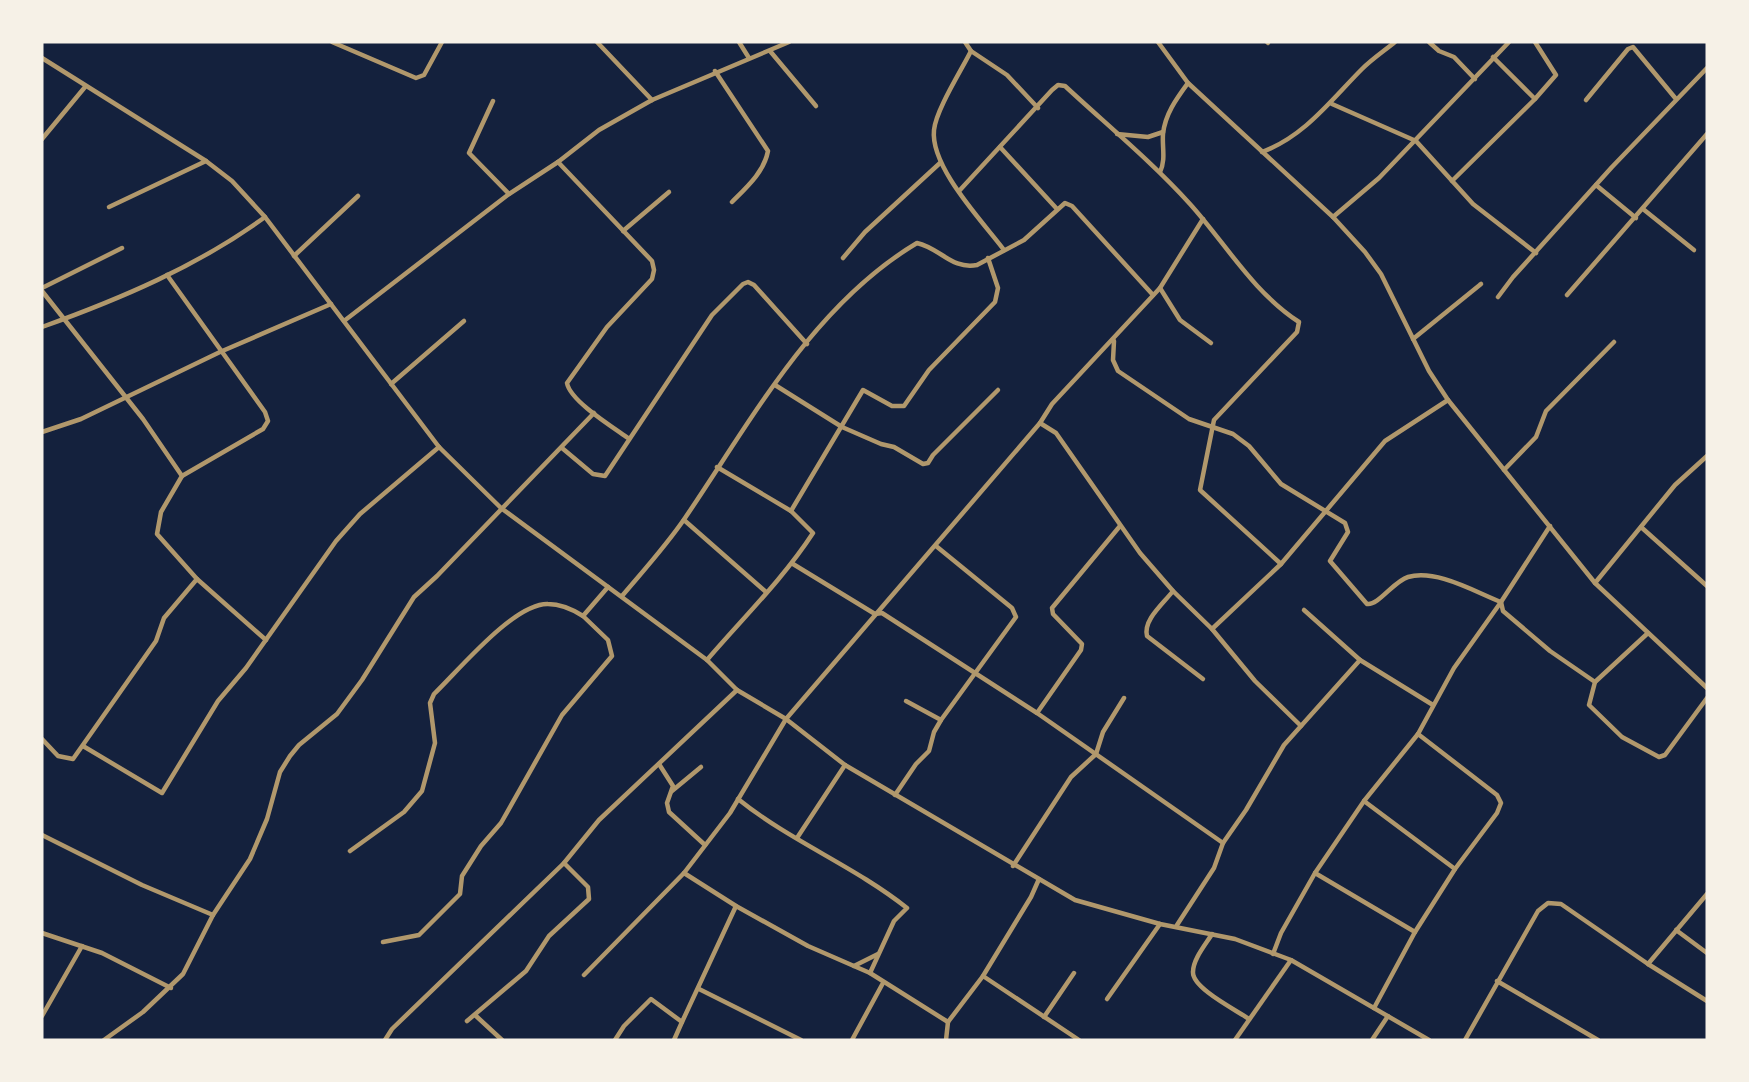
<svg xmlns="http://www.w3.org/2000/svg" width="1749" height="1082" font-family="Figtree,sans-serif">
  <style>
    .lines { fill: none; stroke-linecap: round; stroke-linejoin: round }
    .minor { stroke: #b1986c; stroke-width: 4.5 }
  </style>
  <rect width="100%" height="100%" fill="#14213d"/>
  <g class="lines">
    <g class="minor">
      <path d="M 332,42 L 416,78 L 424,75 L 442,42"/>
      <path d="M 597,42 L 652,100"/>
      <path d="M 739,42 L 749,58"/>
      <path d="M 965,42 L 971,51 L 1007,75 L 1038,108"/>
      <path d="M 1158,42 L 1188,83 L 1333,217 L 1365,252 L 1381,274 L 1429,371 L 1448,400 L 1595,583 L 1707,688"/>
      <path d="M 1267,42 L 1268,43"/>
      <path d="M 1429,42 L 1439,51 L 1454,57 L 1475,79"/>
      <path d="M 770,51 L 816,106"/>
      <path d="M 971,51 C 961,71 936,110 934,130 C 930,167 983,222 1004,250"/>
      <path d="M 1493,57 L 1535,99"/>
      <path d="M 42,58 L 206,161 L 232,181 L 265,217 L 439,447 L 501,508 L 707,660 L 737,690 L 786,719 L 845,765 L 1075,900 L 1160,924 L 1235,939 L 1291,960 L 1429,1040"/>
      <path d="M 715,71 L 768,151 C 764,172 747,187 732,202"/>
      <path d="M 1586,100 L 1628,49 L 1633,47 L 1676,99"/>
      <path d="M 493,101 L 469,153 L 509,194"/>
      <path d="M 1332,104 L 1416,141 L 1473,204 L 1536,253"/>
      <path d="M 1117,134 L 1148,137 L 1163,132"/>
      <path d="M 42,139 L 85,87"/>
      <path d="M 1000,147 L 1057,209"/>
      <path d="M 1262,152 C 1305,136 1331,100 1362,69 C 1372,59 1384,51 1395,42"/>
      <path d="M 558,162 L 652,261 L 654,270 L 652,279 L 607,327 L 567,383 C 570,401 614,428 628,438"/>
      <path d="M 1160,172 C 1166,159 1162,148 1163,134 C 1165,114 1177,98 1188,83"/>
      <path d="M 1452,181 L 1535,99 L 1556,75 L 1535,42"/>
      <path d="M 1596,185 L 1636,218"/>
      <path d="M 960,190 L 1052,90 L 1058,85 L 1065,86 C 1107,125 1151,161 1190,204 C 1226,244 1253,292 1299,322 L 1297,332 L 1214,420 L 1200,490 L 1281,564"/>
      <path d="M 109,207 L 206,161"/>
      <path d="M 1643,209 L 1694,250"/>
      <path d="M 1333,217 L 1379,178 L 1509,42"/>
      <path d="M 623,231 L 669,192"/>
      <path d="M 294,256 L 358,196"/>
      <path d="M 843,258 L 865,232 L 940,163"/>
      <path d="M 167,275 L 265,412 L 268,421 L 263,429 L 182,476"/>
      <path d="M 42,288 L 122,248"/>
      <path d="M 1160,288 L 1180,320 L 1211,343"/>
      <path d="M 42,291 L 143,419 L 182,476 L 161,512 L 157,534 L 197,579"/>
      <path d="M 1567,295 L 1707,134"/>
      <path d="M 1498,297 L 1513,277 L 1612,167 L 1707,68"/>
      <path d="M 344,321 L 509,194 L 558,162 L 599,130 L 652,100 L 789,42"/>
      <path d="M 42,327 C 120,299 198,266 265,217"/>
      <path d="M 1413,339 L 1481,284"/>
      <path d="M 1114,341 L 1113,360 L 1118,371 L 1189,419 L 1233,434 L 1249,446 L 1281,484 L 1345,523 L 1348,532 L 1330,561 L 1367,604 C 1378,606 1394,581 1408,577 C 1437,569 1475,592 1501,602 L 1503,611 L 1550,651 L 1595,682 L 1589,705 L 1622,737 L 1659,757 L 1665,755 L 1707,698"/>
      <path d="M 391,384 L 464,321"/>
      <path d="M 775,385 L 842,427 L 881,444 L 894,447 L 923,464 L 928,463 L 933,455 L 998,390"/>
      <path d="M 1040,423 L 1056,433 L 1140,553 L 1173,591 L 1212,629 L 1255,681 L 1301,726"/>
      <path d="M 42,432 L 81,419 L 220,352 L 331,304"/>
      <path d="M 562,448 L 593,474 L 605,476 L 712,315 L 743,284 L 748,282 L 754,285 L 807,344"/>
      <path d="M 1504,470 L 1536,437 L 1546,411 L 1614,342"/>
      <path d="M 791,511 L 863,390 L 892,406 L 904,406 L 929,370 L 995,302 L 998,288 L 988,258"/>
      <path d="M 684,520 L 766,592"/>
      <path d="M 1641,527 L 1707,586"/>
      <path d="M 793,564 L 875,614 L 882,613 L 1037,713 L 1223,843"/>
      <path d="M 1595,583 L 1675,485 L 1707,456"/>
      <path d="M 1173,591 C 1163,604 1143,620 1147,636 L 1203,679"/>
      <path d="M 622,596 C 643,571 666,546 685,518 C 751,421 813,305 917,243 C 940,248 952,270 977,265 L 1024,240 L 1065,203 L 1072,206 L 1153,295"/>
      <path d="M 1304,610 L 1360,660 L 1433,705"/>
      <path d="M 1212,629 L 1281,564 L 1385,441 L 1448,400"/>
      <path d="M 707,660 C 743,618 783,579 813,533 L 791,511 L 717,467"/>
      <path d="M 1595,682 L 1648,633"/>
      <path d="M 906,701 L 941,720"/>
      <path d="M 1037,713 L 1081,650 L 1082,644 L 1053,614 L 1052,608 L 1120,526"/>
      <path d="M 42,739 L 58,756 L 73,759 L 156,641 L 164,618 L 197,579 L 266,640"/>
      <path d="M 83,746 L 162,793 L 218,701 L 246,668 L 336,541 L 360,514 L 439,447"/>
      <path d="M 659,764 L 673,786 L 667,803 L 669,812 L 705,845"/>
      <path d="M 672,791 L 701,767"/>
      <path d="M 895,795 L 916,764 L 929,751 L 934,732 L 941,720 L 1016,617 L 1012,608 L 936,546"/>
      <path d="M 738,799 C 790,841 854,866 907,908 L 894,921 L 870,973"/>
      <path d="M 1364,801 L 1455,869"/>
      <path d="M 42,835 L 142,885 L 213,915"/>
      <path d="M 797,838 L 845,765"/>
      <path d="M 350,851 L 404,812 L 422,791 L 435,743 L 430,703 L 434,694 C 459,670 514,603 548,604 C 561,604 572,609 583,616 L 608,587"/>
      <path d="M 1013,866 L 1071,777 L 1096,754 L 1103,732 L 1124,698"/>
      <path d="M 684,873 L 736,906 L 808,946 L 870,973 L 948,1022"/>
      <path d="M 1315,873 L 1415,932"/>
      <path d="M 1177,925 L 1214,868 L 1223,843 L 1246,810 L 1284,745 L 1360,660"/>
      <path d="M 1676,930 L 1707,953"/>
      <path d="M 42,933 L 102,953 L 171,988"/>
      <path d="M 1212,934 C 1206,944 1193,959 1193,972 C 1192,988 1236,1010 1249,1019"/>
      <path d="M 383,942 L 419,935 L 460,894 L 462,876 L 481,846 L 501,823 L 562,715 L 612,656 L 608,640 L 583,616"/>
      <path d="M 1273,954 L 1281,933 L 1315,873 L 1364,801 L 1418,734 L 1454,668 L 1501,602 L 1550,526"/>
      <path d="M 1648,964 L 1707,894"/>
      <path d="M 854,966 L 878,954"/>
      <path d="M 584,975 L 684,873 L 730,813 L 786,719 L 1040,423 L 1052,404 L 1160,288 L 1203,219"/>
      <path d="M 983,976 L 1079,1040"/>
      <path d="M 1497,981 L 1598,1040"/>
      <path d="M 699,989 L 801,1040"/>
      <path d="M 1107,999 L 1160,924"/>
      <path d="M 1374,1008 L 1415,932 L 1455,869 L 1497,813 L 1501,803 L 1497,795 L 1418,734"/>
      <path d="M 475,1015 L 502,1040"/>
      <path d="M 42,1016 L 82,946"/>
      <path d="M 1044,1017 L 1074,973"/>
      <path d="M 467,1021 L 526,971 L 549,936 L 589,899 L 588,887 L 564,863"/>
      <path d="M 104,1040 L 143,1012 L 183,974 L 213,915 L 250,859 L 267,819 L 280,772 L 290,756 L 299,745 L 337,714 L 362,680 L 414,597 L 437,576 L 594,413"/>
      <path d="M 385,1040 L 392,1029 L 564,863 L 599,820 L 737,690"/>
      <path d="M 615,1040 L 624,1026 L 651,999 L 682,1022 L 736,906"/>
      <path d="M 674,1040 L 682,1022"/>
      <path d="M 852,1040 L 883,983"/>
      <path d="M 946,1040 L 948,1022 L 983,976 L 1031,897 L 1039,879"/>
      <path d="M 1235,1040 L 1291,960"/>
      <path d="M 1372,1040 L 1388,1016"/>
      <path d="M 1465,1040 L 1538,911 L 1548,903 L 1561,904 L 1648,964 L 1707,1001"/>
    </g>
  </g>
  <rect width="1749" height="1082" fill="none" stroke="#f6f1e7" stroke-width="87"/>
</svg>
